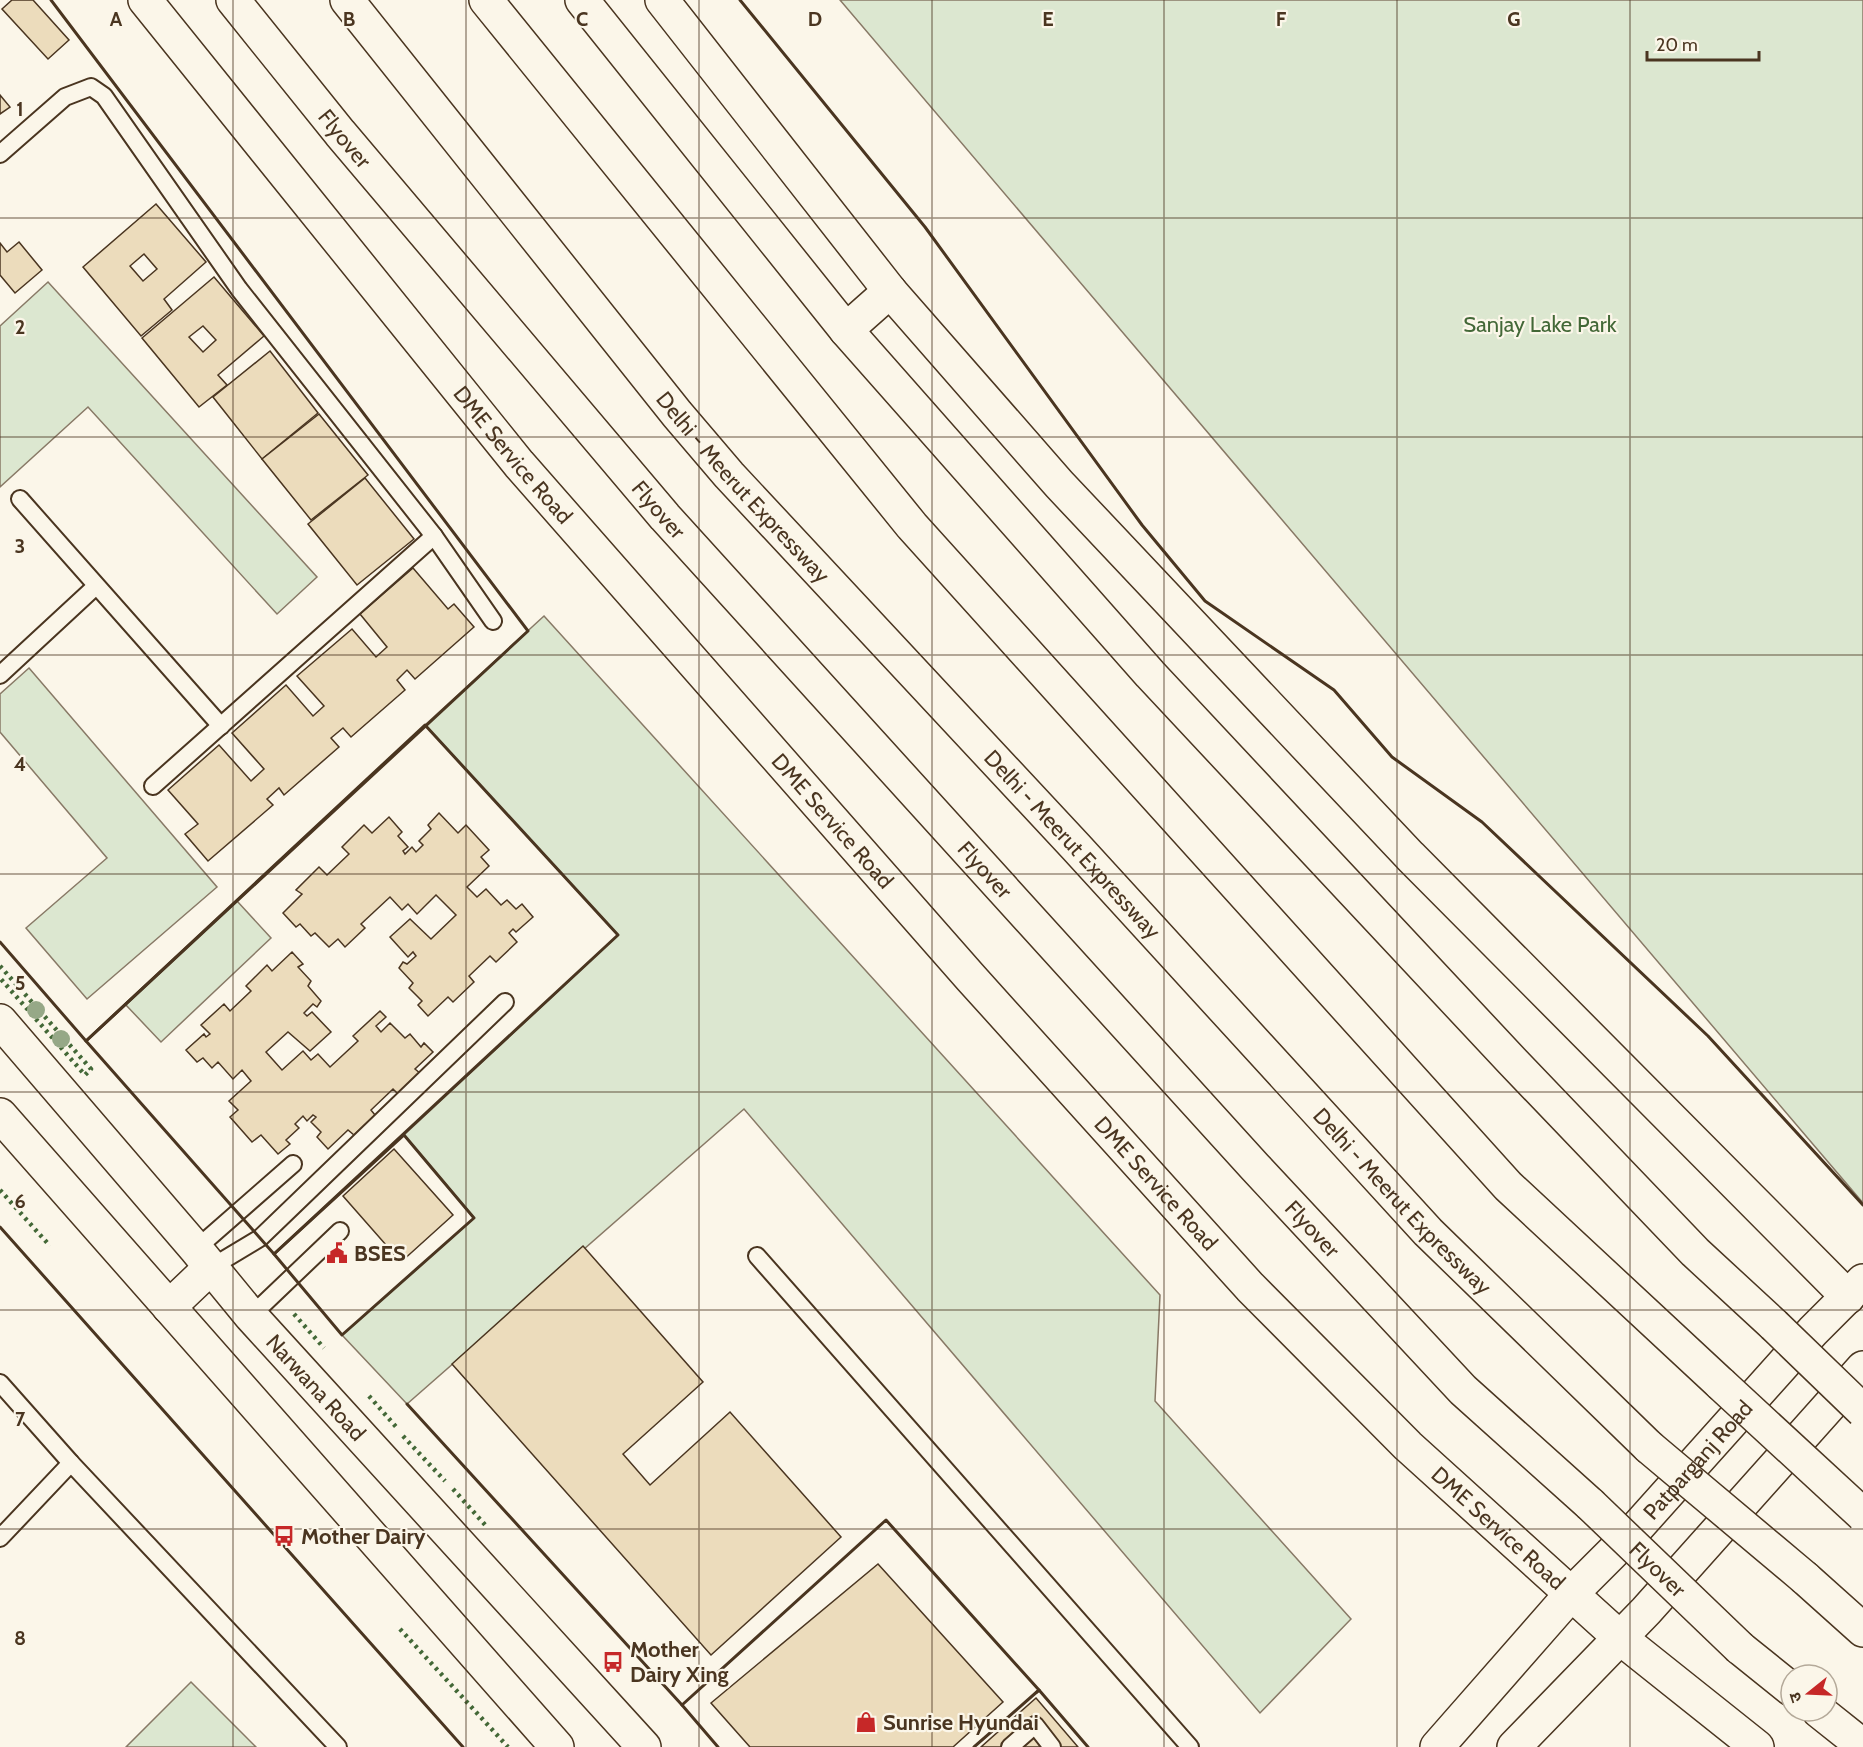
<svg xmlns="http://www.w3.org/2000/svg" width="1863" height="1747" font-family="Cabin,'Noto Sans Devanagari',sans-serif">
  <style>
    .green { fill: #dce7d0; stroke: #887966; stroke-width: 1.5 }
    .building { fill: #ecdcbc; stroke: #4a3520; stroke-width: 1.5; fill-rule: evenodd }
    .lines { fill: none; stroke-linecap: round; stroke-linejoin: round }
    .service-casing { stroke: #4a3520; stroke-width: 20 }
    .tertiary-casing { stroke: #4a3520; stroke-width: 36 }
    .secondary-casing { stroke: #4a3520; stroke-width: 36 }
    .trunk-casing { stroke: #4a3520; stroke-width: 36 }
    .motorway-casing { stroke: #4a3520; stroke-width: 36 }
    .service { stroke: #fbf6e9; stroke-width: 16 }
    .tertiary { stroke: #fbf6e9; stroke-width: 33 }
    .secondary { stroke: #fbf6e9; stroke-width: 33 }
    .trunk { stroke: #fbf6e9; stroke-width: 33 }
    .motorway { stroke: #fbf6e9; stroke-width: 33 }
    .trunk-bridge-casing { stroke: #4a3520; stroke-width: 36; stroke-linecap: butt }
    .motorway-bridge-casing { stroke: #4a3520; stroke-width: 36; stroke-linecap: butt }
    .trunk-bridge { stroke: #fbf6e9; stroke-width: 33 }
    .motorway-bridge { stroke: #fbf6e9; stroke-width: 33 }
    .hedge { stroke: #436837; stroke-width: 4.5; stroke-dasharray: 3 4.5; stroke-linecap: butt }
    .wall { stroke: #4a3520; stroke-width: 3 }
    .tree { fill: #96a887 }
    .grid { fill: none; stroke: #4a3520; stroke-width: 1.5; stroke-opacity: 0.55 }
    .labels { text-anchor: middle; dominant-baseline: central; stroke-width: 4.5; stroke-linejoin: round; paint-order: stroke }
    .street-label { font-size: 22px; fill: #4a3520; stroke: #fbf6e9 }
    .park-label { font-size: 22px; fill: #436837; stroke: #fbf6e9 }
    .poi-label { font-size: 22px; font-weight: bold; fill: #4a3520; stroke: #fbf6e9; text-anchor: start }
    .grid-label { font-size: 20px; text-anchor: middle; font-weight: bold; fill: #4a3520; stroke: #fbf6e9; stroke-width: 4.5; stroke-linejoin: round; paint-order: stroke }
  </style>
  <rect width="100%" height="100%" fill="#fbf6e9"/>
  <g class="green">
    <path d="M 840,0 L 1863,0 L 1863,1203 Z"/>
    <path d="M 48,282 L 317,577 L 277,614 L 88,407 L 0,487 L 0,326 Z"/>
    <path d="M 544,616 L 1160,1295 L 1155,1401 L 1351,1619 L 1260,1713 L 744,1109 L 407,1404 L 342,1335 L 474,1218 L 404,1135 L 618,935 L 425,725 Z"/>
    <path d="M 29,668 L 217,887 L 87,999 L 26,928 L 107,858 L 0,732 L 0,694 Z"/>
    <path d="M 237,901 L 271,938 L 161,1042 L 125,1004 Z"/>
    <path d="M 191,1682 L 256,1747 L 126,1747 Z"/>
  </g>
  <g class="building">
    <path d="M 12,0 L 33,0 L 69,40 L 48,59 L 2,9 Z"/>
    <path d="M 0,95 L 10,107 L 0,114 Z"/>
    <path d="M 156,204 L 206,262 L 164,299 L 172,310 L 141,336 L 83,267 ZM 144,254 L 157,269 L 143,281 L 130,266 Z"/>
    <path d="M 19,242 L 42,270 L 15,293 L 0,275 L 0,243 L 7,252 Z"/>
    <path d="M 214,277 L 264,336 L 218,375 L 227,385 L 199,407 L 142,338 ZM 203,326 L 216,340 L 203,352 L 189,337 Z"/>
    <path d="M 270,351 L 318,413 L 262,459 L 213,397 Z"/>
    <path d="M 319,414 L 368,475 L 311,520 L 262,459 Z"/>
    <path d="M 365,478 L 414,539 L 357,585 L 308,524 Z"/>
    <path d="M 413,568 L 448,609 L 454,604 L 474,627 L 415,679 L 407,670 L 397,680 L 405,690 L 351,737 L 343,728 L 331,738 L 339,747 L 284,795 L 279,788 L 267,799 L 273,805 L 208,861 L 185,834 L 198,824 L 168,790 L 219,745 L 251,781 L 264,769 L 232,733 L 286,685 L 313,716 L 324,706 L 297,676 L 352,629 L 376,657 L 387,647 L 360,614 Z"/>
    <path d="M 439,813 L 458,833 L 466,825 L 489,850 L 481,857 L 489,866 L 467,887 L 477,897 L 486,889 L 501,905 L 507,900 L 516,909 L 522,904 L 533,917 L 516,932 L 513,929 L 509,933 L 517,942 L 496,962 L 490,956 L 469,976 L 474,982 L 453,1002 L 448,997 L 428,1016 L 418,1005 L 422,1001 L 409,988 L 413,983 L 399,968 L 403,962 L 407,964 L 416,956 L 413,952 L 408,957 L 390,937 L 410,919 L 431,939 L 456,915 L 436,895 L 417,914 L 408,904 L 402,910 L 390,897 L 361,924 L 365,928 L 345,947 L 338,939 L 329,947 L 315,933 L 311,936 L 300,924 L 296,927 L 283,913 L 302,894 L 296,890 L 319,867 L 327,875 L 349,854 L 342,847 L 364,825 L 372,833 L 389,817 L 402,832 L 398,836 L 408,847 L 403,851 L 405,854 L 412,847 L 416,852 L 423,845 L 419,841 L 431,829 L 428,825 Z"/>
    <path d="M 292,952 L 303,964 L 298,967 L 311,981 L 308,986 L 321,1001 L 317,1007 L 313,1004 L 304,1013 L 307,1016 L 312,1012 L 331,1032 L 310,1051 L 288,1032 L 266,1052 L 282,1070 L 303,1051 L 311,1060 L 318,1054 L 330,1067 L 358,1041 L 353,1036 L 380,1011 L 386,1017 L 376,1026 L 381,1032 L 390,1023 L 405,1038 L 410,1034 L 421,1047 L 424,1043 L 433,1052 L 415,1069 L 421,1074 L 399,1095 L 393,1089 L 371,1110 L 375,1115 L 354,1135 L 348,1130 L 328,1149 L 317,1137 L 321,1132 L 311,1122 L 316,1117 L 313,1115 L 307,1121 L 303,1116 L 295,1124 L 299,1128 L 286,1140 L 290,1144 L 278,1154 L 261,1135 L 252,1142 L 230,1117 L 238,1110 L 229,1101 L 251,1081 L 242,1070 L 233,1079 L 218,1062 L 212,1068 L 203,1058 L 197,1062 L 186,1050 L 204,1034 L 206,1037 L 210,1034 L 201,1025 L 224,1004 L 230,1011 L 251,991 L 246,986 L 267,965 L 272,971 Z"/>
    <path d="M 394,1149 L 453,1215 L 401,1262 L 343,1196 Z"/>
    <path d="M 583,1246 L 703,1382 L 623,1454 L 650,1485 L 730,1412 L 841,1537 L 711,1655 L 452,1364 Z"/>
    <path d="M 878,1564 L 1003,1702 L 953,1747 L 750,1747 L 711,1703 Z"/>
    <path d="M 1036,1698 L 1078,1747 L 981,1747 Z"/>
  </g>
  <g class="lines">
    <defs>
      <g id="service">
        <path d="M 0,154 L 65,97 L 91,87 L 104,96 L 239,289 L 434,536 L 493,621"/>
        <path d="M 20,499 L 221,726"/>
        <path d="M 0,675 L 96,586"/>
        <path d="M 153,786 L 434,536"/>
        <path d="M 196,1249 L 293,1164"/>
        <path d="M 757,1256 L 1190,1747"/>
        <path d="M 210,1268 L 260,1238 L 505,1002"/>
        <path d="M 251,1316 L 340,1231"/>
        <path d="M 0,1383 L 71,1463 L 338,1747"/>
        <path d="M 0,1538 L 71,1463"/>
        <path d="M 1010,1747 L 1035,1725 L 1052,1747"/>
      </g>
      <g id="tertiary">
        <path id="s1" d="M 145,0 L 519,464 L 971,978 L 1250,1287 L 1408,1446 L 1619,1637 L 1757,1747"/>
        <path d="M 662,0 L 890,291 L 1059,484 L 1410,856 L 1848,1297"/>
      </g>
      <g id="secondary">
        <path id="s2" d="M 0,1021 L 196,1249 L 251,1316 L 644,1747"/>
        <path d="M 0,1115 L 557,1747"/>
        <path d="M 169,1307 L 210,1268"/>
        <path id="s3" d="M 1437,1747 L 1572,1593 L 1632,1533 L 1813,1331 L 1863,1281"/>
        <path d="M 1514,1747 L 1646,1611 L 1863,1368"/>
      </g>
      <g id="trunk">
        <path id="s4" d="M 233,0 L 340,133 L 665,517 L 1255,1167 L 1463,1390 L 1590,1504"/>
        <path d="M 582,0 L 846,330 L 1150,674 L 1512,1061 L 1695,1252 L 1774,1325"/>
        <path d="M 846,330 L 890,291"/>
        <path d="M 1740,1648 L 1791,1689"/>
        <path d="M 1819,1711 L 1863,1746"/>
      </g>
      <g id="motorway">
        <path id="s5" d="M 347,0 L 677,414 L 729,475 L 1076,847 L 1428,1232 L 1649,1447"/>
        <path d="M 486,0 L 912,526 L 1508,1186 L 1721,1384"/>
        <path d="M 1805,1578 L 1863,1630"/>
      </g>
    </defs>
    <use href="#service" class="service-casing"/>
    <use href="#tertiary" class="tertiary-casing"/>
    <use href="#secondary" class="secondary-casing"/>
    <use href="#trunk" class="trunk-casing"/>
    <use href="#motorway" class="motorway-casing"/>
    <use href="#service" class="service"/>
    <use href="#tertiary" class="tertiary"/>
    <use href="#secondary" class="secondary"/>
    <use href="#trunk" class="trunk"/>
    <use href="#motorway" class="motorway"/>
    <defs>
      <g id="trunk-bridge">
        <path d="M 1774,1325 L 1863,1411"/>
        <path id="s6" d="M 1590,1504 L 1740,1648"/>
      </g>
      <g id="motorway-bridge">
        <path d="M 1721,1384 L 1863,1515"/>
        <path d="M 1649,1447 L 1805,1578"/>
      </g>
    </defs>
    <use href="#trunk-bridge" class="trunk-bridge-casing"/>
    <use href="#motorway-bridge" class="motorway-bridge-casing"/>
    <use href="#trunk-bridge" class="trunk-bridge"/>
    <use href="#motorway-bridge" class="motorway-bridge"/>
    <g class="hedge">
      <path d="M 0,966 L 91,1069 L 85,1075 L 0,978"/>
      <path d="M 0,1190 L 50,1246"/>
      <path d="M 294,1314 L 324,1348"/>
      <path d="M 369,1396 L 398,1429"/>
      <path d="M 403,1436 L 445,1481"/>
      <path d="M 453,1489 L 487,1527"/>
      <path d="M 400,1629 L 508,1747"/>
    </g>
    <g class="wall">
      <path d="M 740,0 L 925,227 L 1142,525 L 1205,601 L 1334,690 L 1392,757 L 1482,822 L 1708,1036 L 1863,1205"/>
      <path d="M 425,725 L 618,935 L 274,1254 L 86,1041 Z"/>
      <path d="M 0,942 L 86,1041 L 528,631 L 51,0"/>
      <path d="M 404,1135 L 474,1218 L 342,1335 L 274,1254 Z"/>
      <path d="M 0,1227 L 463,1747"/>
      <path d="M 407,1404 L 682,1705"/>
      <path d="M 1037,1692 L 1039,1690 L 1088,1747"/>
      <path d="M 718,1747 L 682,1705 L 886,1520 L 1039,1690 L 974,1747"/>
    </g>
  </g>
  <g class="tree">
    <circle cx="36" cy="1010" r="9"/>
    <circle cx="61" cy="1039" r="9"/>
  </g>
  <path class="grid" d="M 233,0 L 233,1747M 466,0 L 466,1747M 699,0 L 699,1747M 932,0 L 932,1747M 1164,0 L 1164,1747M 1397,0 L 1397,1747M 1630,0 L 1630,1747M 0,218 L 1863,218M 0,437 L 1863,437M 0,655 L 1863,655M 0,874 L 1863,874M 0,1092 L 1863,1092M 0,1310 L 1863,1310M 0,1529 L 1863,1529"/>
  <defs>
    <symbol id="civic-bare" viewBox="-9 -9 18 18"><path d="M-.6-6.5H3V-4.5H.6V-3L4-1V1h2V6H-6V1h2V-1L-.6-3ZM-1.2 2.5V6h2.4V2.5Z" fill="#c62828" stroke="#fbf6e9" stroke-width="2.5" paint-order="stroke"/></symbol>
    <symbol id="bus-bare" viewBox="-9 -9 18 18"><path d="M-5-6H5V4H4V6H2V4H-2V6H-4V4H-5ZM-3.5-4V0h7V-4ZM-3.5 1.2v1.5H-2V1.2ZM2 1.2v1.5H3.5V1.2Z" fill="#c62828" stroke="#fbf6e9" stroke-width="2.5" paint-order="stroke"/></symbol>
    <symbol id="shop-bare" viewBox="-9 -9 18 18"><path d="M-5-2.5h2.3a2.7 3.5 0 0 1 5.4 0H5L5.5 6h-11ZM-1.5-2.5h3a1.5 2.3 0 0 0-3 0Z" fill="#c62828" stroke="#fbf6e9" stroke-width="2.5" paint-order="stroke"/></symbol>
  </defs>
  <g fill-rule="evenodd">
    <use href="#civic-bare" x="322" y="1238" width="30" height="30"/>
    <use href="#bus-bare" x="269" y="1521" width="30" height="30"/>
    <use href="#bus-bare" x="598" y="1647" width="30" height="30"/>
    <use href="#shop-bare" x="851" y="1707" width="30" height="30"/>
  </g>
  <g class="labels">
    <g class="street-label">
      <text stroke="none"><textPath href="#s4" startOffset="178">Flyover</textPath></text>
      <text stroke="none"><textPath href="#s1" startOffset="585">DME Service Road</textPath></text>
      <text stroke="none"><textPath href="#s5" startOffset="628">Delhi - Meerut Expressway</textPath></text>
      <text stroke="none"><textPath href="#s4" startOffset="664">Flyover</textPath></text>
      <text stroke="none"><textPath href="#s1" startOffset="1071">DME Service Road</textPath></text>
      <text stroke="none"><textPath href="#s5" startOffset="1114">Delhi - Meerut Expressway</textPath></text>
      <text stroke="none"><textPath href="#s4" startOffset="1150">Flyover</textPath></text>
      <text stroke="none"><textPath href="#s1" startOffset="1557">DME Service Road</textPath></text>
      <text stroke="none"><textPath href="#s5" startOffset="1600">Delhi - Meerut Expressway</textPath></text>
      <text stroke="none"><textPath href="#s4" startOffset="1636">Flyover</textPath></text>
      <text stroke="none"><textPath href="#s2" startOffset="484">Narwana Road</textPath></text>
      <text stroke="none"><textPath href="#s3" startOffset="388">Patparganj Road</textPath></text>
      <text stroke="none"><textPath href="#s1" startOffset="2043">DME Service Road</textPath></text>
      <text stroke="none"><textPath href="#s6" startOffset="94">Flyover</textPath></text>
    </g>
    <g class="park-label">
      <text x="1540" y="324">Sanjay Lake Park</text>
    </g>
    <g class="poi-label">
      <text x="354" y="1253">BSES</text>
      <text x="301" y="1536">Mother Dairy</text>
      <text x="630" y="1649">Mother<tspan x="630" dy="25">Dairy Xing</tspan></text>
      <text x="883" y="1722">Sunrise Hyundai</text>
    </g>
  </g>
  <g class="grid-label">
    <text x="116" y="26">A</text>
    <text x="349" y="26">B</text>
    <text x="582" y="26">C</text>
    <text x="815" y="26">D</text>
    <text x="1048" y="26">E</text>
    <text x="1281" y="26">F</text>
    <text x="1514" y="26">G</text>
    <text x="20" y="116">1</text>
    <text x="20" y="334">2</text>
    <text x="20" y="553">3</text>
    <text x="20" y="771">4</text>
    <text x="20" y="990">5</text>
    <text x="20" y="1208">6</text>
    <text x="20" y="1426">7</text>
    <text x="20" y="1645">8</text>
  </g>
  <g transform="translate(1809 1693) rotate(252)"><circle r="28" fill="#fbf6e9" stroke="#b4a999" stroke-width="1.5"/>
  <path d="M0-4.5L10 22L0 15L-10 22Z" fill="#c62828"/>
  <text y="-9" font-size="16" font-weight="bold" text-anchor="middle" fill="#4a3520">उ</text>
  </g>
  <path d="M1647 51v9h112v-9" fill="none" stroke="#4a3520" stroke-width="3"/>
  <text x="1656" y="51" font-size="18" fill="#4a3520" stroke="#fbf6e9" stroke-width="4.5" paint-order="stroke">20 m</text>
</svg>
